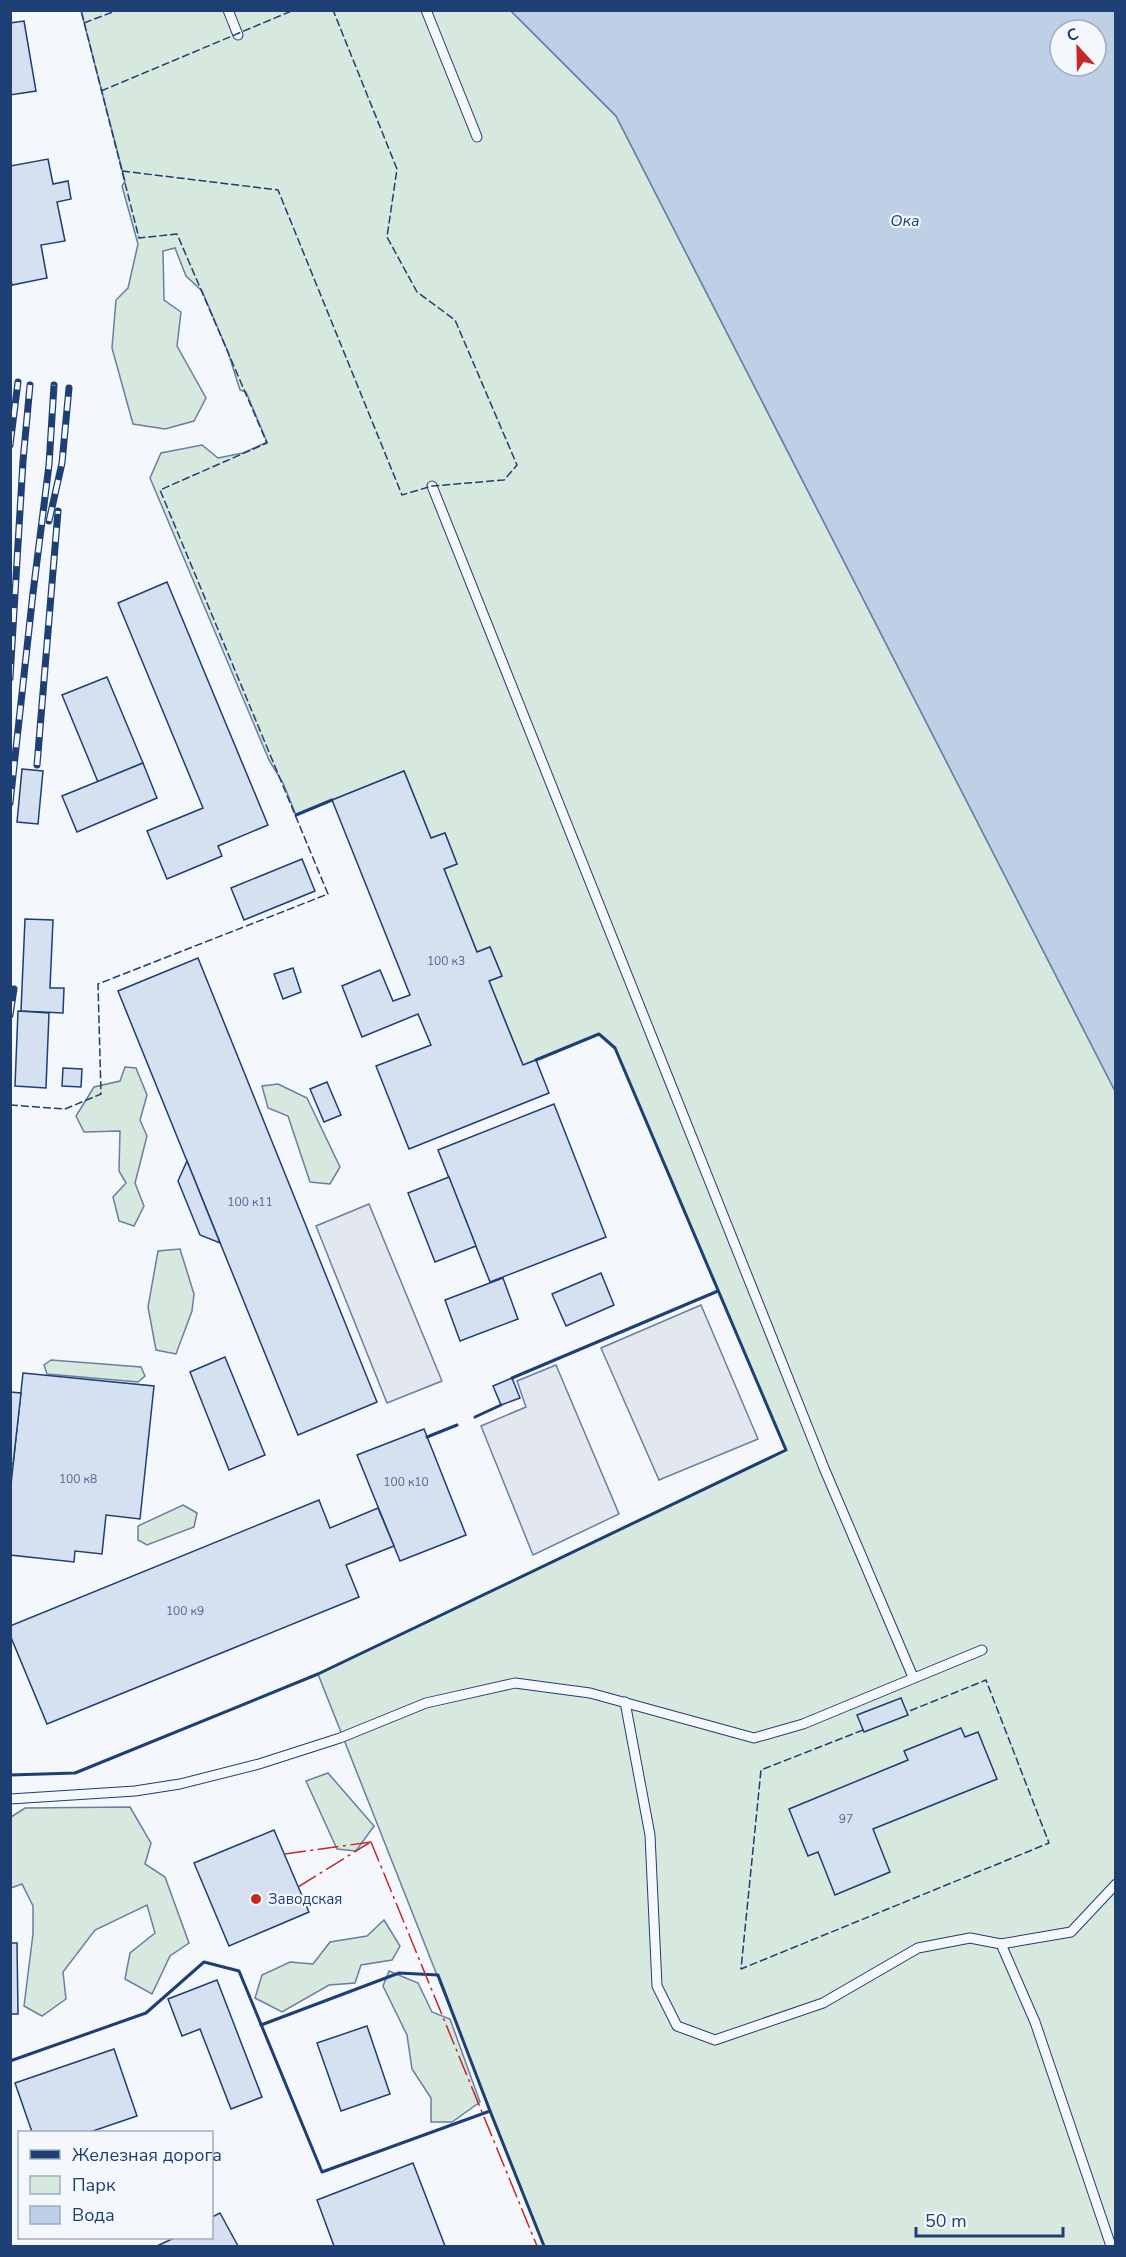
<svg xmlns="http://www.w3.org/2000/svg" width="1126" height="2257" font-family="'Nunito Sans',sans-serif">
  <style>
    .green { fill: #d7e8df; stroke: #687fa3; stroke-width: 1.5 }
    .parking { fill: #e3e8f0; stroke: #687fa3; stroke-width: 1.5 }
    .water { fill: #bed0e5; stroke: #687fa3; stroke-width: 1.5; fill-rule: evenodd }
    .building { fill: #d5e0f0; stroke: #1d3f73; stroke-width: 1.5 }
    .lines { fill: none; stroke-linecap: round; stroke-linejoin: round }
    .service-casing { stroke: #1d3f73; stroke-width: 11 }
    .service { stroke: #f4f7fb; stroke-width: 9 }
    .rail-casing { stroke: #1d3f73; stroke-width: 7 }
    .rail { stroke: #f4f7fb; stroke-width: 4.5; stroke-dasharray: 14; stroke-linecap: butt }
    .fence { stroke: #1d3f73; stroke-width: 1.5; stroke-dasharray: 8 3; stroke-linecap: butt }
    .wall { stroke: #1d3f73; stroke-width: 3 }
    .power { stroke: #c62828; stroke-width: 1.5; stroke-dasharray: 21 4.5 3 4.5; stroke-linecap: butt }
    .poi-dot { fill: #c62828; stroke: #f4f7fb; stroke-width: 2 }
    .labels { text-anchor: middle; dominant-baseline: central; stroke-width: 4.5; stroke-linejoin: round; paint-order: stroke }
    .number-label { font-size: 12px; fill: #4b6792 }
    .poi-label { font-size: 15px; fill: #1d3f73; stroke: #f4f7fb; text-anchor: start }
    .water-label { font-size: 16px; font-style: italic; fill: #1d3f73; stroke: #f4f7fb }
  </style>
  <rect width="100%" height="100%" fill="#f4f7fb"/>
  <g class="green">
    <path d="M 81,11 L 511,11 L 616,116 L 1115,1091 L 1115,2246 L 544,2246 L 318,1674 L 786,1450 L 615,1048 L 599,1034 L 523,1065 L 489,981 L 502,976 L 490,947 L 477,952 L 444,869 L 457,864 L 445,833 L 431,838 L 404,771 L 296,815 L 283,783 L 269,760 L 150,478 L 161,453 L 202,445 L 218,458 L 243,453 L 267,442 L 246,392 L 240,390 L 228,352 L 202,291 L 186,276 L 175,248 L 163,251 L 164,300 L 181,312 L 177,346 L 206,398 L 194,421 L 165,429 L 133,424 L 112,348 L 116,300 L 128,288 L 138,244 L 122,186 L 125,181 Z"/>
    <path d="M 125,1067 L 136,1068 L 147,1095 L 140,1120 L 147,1136 L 135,1183 L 144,1206 L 134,1226 L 119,1221 L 113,1197 L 126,1183 L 119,1171 L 120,1131 L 84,1132 L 76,1116 L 94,1087 L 120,1081 Z"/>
    <path d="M 278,1084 L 307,1098 L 340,1167 L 330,1184 L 310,1182 L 288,1116 L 268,1108 L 262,1086 Z"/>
    <path d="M 180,1249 L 194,1294 L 192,1311 L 176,1354 L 156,1350 L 148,1307 L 158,1251 Z"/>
    <path d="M 51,1360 L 141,1367 L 145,1376 L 138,1382 L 47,1374 L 44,1365 Z"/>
    <path d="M 183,1505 L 197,1513 L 194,1527 L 147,1545 L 138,1540 L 138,1526 Z"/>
    <path d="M 328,1773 L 374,1826 L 356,1851 L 337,1849 L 306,1781 Z"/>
    <path d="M 130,1807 L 151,1843 L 145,1864 L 165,1877 L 189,1943 L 170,1956 L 152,1994 L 125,1979 L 130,1953 L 155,1933 L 147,1905 L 95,1930 L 63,1972 L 66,1999 L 42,2016 L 24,2006 L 33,1934 L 33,1906 L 22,1884 L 11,1888 L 11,1817 L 25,1808 Z"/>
    <path d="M 384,1920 L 400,1946 L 392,1960 L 361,1965 L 355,1983 L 329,1985 L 282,2012 L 255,1998 L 262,1975 L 290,1962 L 313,1964 L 330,1942 L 367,1936 Z"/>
    <path d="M 389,1971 L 418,1983 L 432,2012 L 450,2019 L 480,2102 L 452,2122 L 431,2122 L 431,2098 L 412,2069 L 407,2035 L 383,1986 Z"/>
  </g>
  <g class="parking">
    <path d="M 369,1204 L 442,1381 L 387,1403 L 316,1226 Z"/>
    <path d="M 701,1305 L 758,1439 L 659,1480 L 601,1348 Z"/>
    <path d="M 556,1365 L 619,1514 L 533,1555 L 481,1426 L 526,1407 L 517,1381 Z"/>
  </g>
  <path class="water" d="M 511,11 L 1115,11 L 1115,1091 L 616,116 ZM 1060,30 L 1096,30 L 1096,66 L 1060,66 Z"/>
  <g class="building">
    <path d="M 24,21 L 36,91 L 10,95 L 10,23 Z"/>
    <path d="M 48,159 L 53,184 L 68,181 L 71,199 L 57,202 L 65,241 L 41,245 L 47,278 L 12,285 L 10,276 L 10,166 Z"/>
    <path d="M 167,582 L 268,825 L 218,846 L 222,856 L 167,879 L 147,831 L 203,808 L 118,603 Z"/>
    <path d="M 107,677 L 143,763 L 98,782 L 62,695 Z"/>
    <path d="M 143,763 L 157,798 L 77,832 L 62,796 Z"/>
    <path d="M 22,769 L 43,771 L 38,824 L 17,822 Z"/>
    <path d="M 404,771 L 431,838 L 445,833 L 457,864 L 444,869 L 477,952 L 490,947 L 502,976 L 489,981 L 523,1065 L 536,1060 L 549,1093 L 409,1149 L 376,1066 L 431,1045 L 418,1014 L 362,1037 L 342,986 L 380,970 L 393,1001 L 410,995 L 332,800 Z"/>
    <path d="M 302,859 L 315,891 L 244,920 L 231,888 Z"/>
    <path d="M 25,919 L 53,920 L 50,988 L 64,988 L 63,1013 L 21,1011 Z"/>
    <path d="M 198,958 L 377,1402 L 298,1435 L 118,991 Z"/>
    <path d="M 293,968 L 301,992 L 283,999 L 274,974 Z"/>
    <path d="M 18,1011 L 49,1013 L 46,1088 L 15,1086 Z"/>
    <path d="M 63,1068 L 82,1069 L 81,1087 L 62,1086 Z"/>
    <path d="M 327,1082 L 341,1115 L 324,1122 L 310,1089 Z"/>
    <path d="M 554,1104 L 606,1237 L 490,1282 L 438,1150 Z"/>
    <path d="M 187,1161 L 220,1243 L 200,1235 L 178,1181 Z"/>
    <path d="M 449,1177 L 476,1246 L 435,1262 L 408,1193 Z"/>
    <path d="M 601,1273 L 614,1305 L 566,1326 L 552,1294 Z"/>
    <path d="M 503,1278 L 518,1319 L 460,1341 L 445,1300 Z"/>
    <path d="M 225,1357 L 265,1455 L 229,1470 L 190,1372 Z"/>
    <path d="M 23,1373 L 154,1386 L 140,1519 L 106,1515 L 102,1554 L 75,1551 L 74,1562 L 10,1555 L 10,1494 Z"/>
    <path d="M 512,1378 L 520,1398 L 501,1405 L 493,1386 Z"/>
    <path d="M 10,1392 L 21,1393 L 13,1464 L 10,1463 Z"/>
    <path d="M 424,1429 L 466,1535 L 400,1561 L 357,1455 Z"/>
    <path d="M 319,1500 L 330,1528 L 378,1508 L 394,1546 L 346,1565 L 359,1597 L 47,1724 L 10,1635 L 10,1626 Z"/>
    <path d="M 901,1698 L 908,1715 L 864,1732 L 857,1715 Z"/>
    <path d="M 961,1728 L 965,1737 L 978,1732 L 997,1779 L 873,1829 L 890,1872 L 835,1895 L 818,1852 L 808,1856 L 789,1809 L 908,1760 L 904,1751 Z"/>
    <path d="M 274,1830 L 309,1912 L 229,1946 L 194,1863 Z"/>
    <path d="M 10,1943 L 17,1943 L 18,2014 L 10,2014 Z"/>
    <path d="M 217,1980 L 262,2097 L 231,2109 L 200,2029 L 182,2036 L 168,1999 Z"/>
    <path d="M 367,2026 L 390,2094 L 341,2111 L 317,2043 Z"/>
    <path d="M 114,2049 L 137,2116 L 90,2132 L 32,2132 L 15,2083 Z"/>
    <path d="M 413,2163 L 445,2246 L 334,2246 L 317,2200 Z"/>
    <path d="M 220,2213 L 238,2246 L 157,2246 L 174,2238 L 212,2238 L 212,2217 Z"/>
  </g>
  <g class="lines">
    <defs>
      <g id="service">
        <path d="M 228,10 L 238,35"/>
        <path d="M 426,10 L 477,137"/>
        <path d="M 432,486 L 824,1468 L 913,1677"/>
        <path d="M 625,1702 L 650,1835 L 657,1986 L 677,2026 L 715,2040 L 823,2003 L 918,1948 L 970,1938 L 1001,1944 L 1035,2022 L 1111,2246"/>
        <path d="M 10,1799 L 135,1791 L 180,1784 L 259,1764 L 340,1738 L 426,1703 L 515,1683 L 590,1693 L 754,1738 L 803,1724 L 982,1650"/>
        <path d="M 1001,1944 L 1071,1932 L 1116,1884"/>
      </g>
    </defs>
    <use href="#service" class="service-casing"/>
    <use href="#service" class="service"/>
    <defs>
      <g id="rail">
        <path d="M 10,445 L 18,382"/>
        <path d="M 49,521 L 62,463 L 69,388"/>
        <path d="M 10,678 L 23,461 L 30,385"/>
        <path d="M 37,765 L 58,511"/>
        <path d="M 10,803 L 33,593 L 49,465 L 54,385"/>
        <path d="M 10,1015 L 14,989"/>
      </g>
    </defs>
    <use href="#rail" class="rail-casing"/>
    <use href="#rail" class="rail"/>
    <g class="fence">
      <path d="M 84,23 L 118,10"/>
      <path d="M 101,91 L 294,10"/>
      <path d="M 122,171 L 278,190 L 402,495 L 432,486 L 504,480 L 517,465 L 455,320 L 417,292 L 387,237 L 397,169 L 333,10"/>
      <path d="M 10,1105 L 65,1109 L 101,1094 L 98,984 L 328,894 L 160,490 L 267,443 L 177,234 L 139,238 L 81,10"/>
      <path d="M 863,1730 L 761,1770 L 741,1969 L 1049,1843 L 986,1680 L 907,1712"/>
    </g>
    <g class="wall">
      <path d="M 296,815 L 332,800"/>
      <path d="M 512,1378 L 718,1291"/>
      <path d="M 475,1417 L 501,1405"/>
      <path d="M 427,1437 L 457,1425"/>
      <path d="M 10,1775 L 75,1773 L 318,1674 L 786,1450 L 615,1048 L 599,1034 L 536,1060"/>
      <path d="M 261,2025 L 399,1973 L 438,1975 L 490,2111 L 544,2246"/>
      <path d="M 10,2061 L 146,2013 L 204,1962 L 239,1971 L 322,2172 L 490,2111"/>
    </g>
    <g class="power">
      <path d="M 371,1842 L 537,2246"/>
      <path d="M 285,1854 L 371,1842"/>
      <path d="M 298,1887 L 369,1843"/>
    </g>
  </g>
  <circle class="poi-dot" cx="256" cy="1899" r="6"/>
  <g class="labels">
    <g class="number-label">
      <text x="446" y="961">100 к3</text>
      <text x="250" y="1202">100 к11</text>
      <text x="78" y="1479">100 к8</text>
      <text x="406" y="1482">100 к10</text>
      <text x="185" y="1611">100 к9</text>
      <text x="846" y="1819">97</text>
    </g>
    <g class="poi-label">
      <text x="268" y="1899">Заводская</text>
    </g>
    <g class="water-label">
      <text x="905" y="221">Ока</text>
    </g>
  </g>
  <rect width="1126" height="2257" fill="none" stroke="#1d3f73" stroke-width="24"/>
  <rect x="18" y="2131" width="195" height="108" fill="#f4f7fb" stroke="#9eadc5" stroke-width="1.5"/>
  <rect x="30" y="2150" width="30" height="9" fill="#1d3f73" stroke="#9eadc5" stroke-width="1.5"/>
  <text x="72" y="2161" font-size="18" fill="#1d3f73">Железная дорога</text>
  <rect x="30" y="2176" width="30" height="18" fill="#d7e8df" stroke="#9eadc5" stroke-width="1.5"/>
  <text x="72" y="2191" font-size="18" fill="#1d3f73">Парк</text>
  <rect x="30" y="2206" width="30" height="18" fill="#bed0e5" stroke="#9eadc5" stroke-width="1.5"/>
  <text x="72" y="2221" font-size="18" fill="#1d3f73">Вода</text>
  <g transform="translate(1078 48) rotate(338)"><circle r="28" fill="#f4f7fb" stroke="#9eadc5" stroke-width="1.5"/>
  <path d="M0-4.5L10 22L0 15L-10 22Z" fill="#c62828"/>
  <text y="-9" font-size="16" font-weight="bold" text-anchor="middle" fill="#1d3f73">С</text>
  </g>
  <path d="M916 2227v9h147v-9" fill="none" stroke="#1d3f73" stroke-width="3"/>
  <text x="925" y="2227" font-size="18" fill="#1d3f73" stroke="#f4f7fb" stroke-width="4.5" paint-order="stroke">50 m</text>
</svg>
